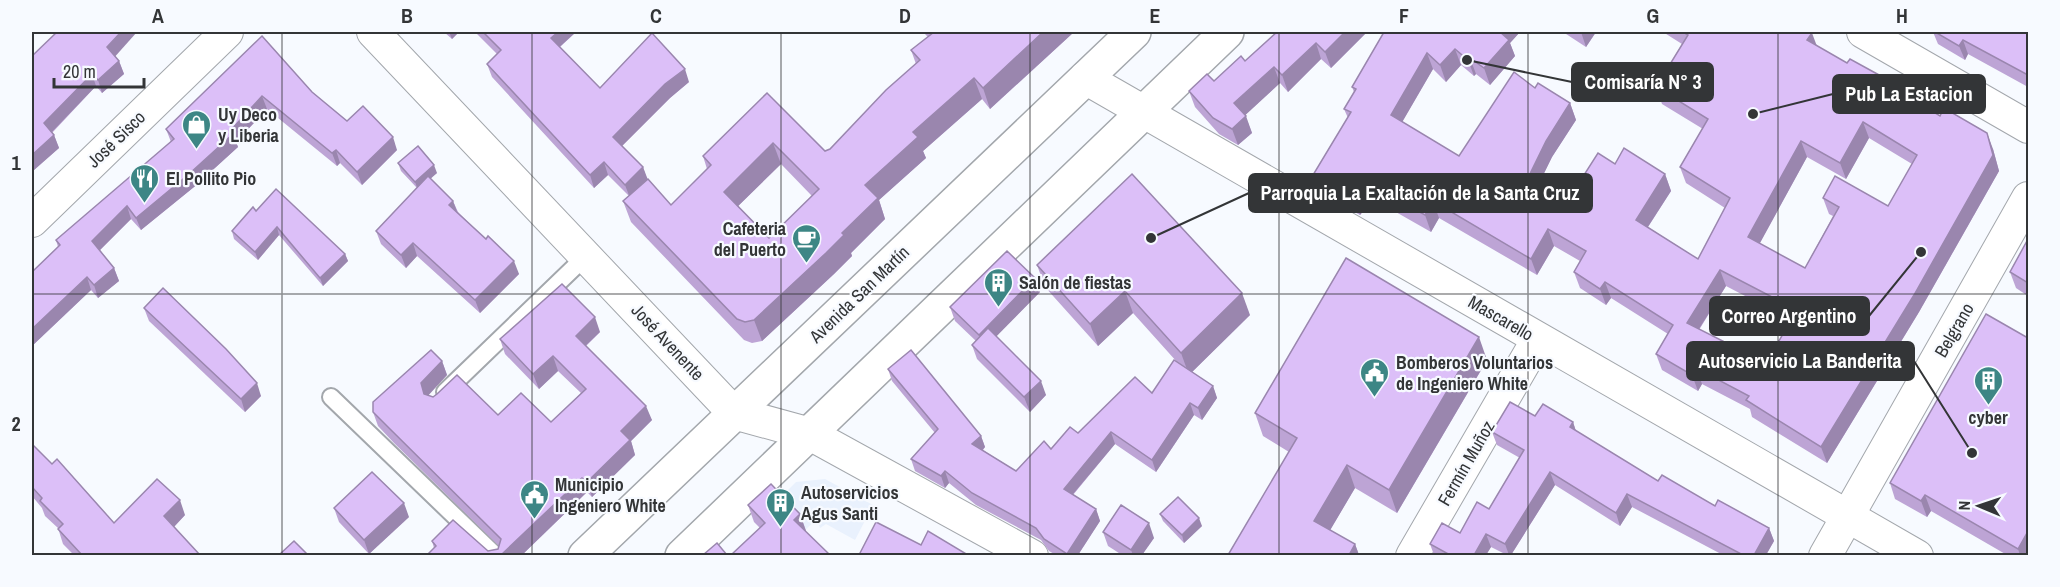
<svg xmlns="http://www.w3.org/2000/svg" width="2060" height="587" font-family="'Archivo Narrow',sans-serif">
  <style>
    .built { fill: #e9f1fd }
    .lines { fill: none; stroke-linecap: round; stroke-linejoin: round }
    .service-casing { stroke: #a3a7ac; stroke-width: 20 }
    .minor-casing { stroke: #a3a7ac; stroke-width: 34 }
    .secondary-casing { stroke: #a3a7ac; stroke-width: 36 }
    .service { stroke: #fff; stroke-width: 16 }
    .minor { stroke: #fff; stroke-width: 32 }
    .secondary { stroke: #fff; stroke-width: 33 }
    .wall { fill: #bda4d5; fill-rule: evenodd }
    .shaded-wall { fill: #9a86ae }
    .building { fill: #dcbff8; stroke: #9a86ae; stroke-width: 1.5; fill-rule: evenodd }
    .grid { fill: none; stroke: #333537; stroke-width: 1.5; stroke-opacity: 0.55 }
    .labels { text-anchor: middle; dominant-baseline: central; stroke-width: 4.5; stroke-linejoin: round; paint-order: stroke }
    .poi-label { font-size: 18px; font-weight: bold; fill: #333537; stroke: #f7faff; text-anchor: start }
    .street-label { font-size: 18px; fill: #333537; stroke: #f7faff }
    .leader { fill: none; stroke: #333537; stroke-width: 2 }
    .callout-dot { fill: #333537; stroke: #f7faff; stroke-width: 2 }
    .callout { fill: #333537; stroke: #333537; stroke-width: 2 }
    .callout-label { font-size: 20px; text-anchor: middle; font-weight: bold; fill: #fff }
    .neatline { fill: none; stroke: #333537; stroke-width: 2 }
    .grid-label { font-size: 20px; text-anchor: middle; font-weight: bold; fill: #333537 }
  </style>
  <rect width="100%" height="100%" fill="#f7faff"/>
  <path class="built" d="M 825,479 L 873,505 L 855,540 L 826,524 L 820,528 L 817,519 L 805,530 L 777,501 L 796,482 Z"/>
  <g class="lines">
    <defs>
      <g id="service">
        <path d="M 445,392 L 587,255"/>
        <path d="M 331,397 L 496,556"/>
      </g>
      <g id="minor">
        <path d="M 373,32 L 734,413 L 810,434 L 1032,556"/>
        <path d="M 1863,32 L 2028,127"/>
        <path d="M 1085,78 L 1917,556"/>
        <path d="M 32,221 L 227,32"/>
        <path d="M 1412,556 L 1538,339"/>
        <path d="M 1825,556 L 2028,198"/>
      </g>
      <g id="secondary">
        <path d="M 585,556 L 1134,32"/>
        <path d="M 682,556 L 1227,32"/>
      </g>
    </defs>
    <use href="#service" class="service-casing"/>
    <use href="#minor" class="minor-casing"/>
    <use href="#secondary" class="secondary-casing"/>
    <use href="#service" class="service"/>
    <use href="#minor" class="minor"/>
    <use href="#secondary" class="secondary"/>
  </g>
  <g class="wall">
    <path d="M 444,32 L 459,32 L 452,39 Z"/>
    <path d="M 475,32 L 576,32 L 560,47 L 600,88 L 689,82 L 670,98 L 622,146 L 643,167 L 647,180 L 671,205 L 707,169 L 703,156 L 767,93 L 825,151 L 830,149 L 916,64 L 911,50 L 928,37 L 923,32 L 1074,32 L 990,109 L 982,99 L 923,151 L 926,158 L 879,200 L 885,219 L 851,253 L 852,256 L 834,274 L 762,341 L 752,343 L 744,340 L 631,222 L 623,201 L 629,196 L 608,175 L 594,188 L 492,77 L 487,64 L 497,54 ZM 781,164 L 812,196 L 769,238 L 738,206 Z"/>
    <path d="M 1277,32 L 1367,32 L 1331,68 L 1321,59 L 1288,92 L 1280,83 L 1245,115 L 1252,133 L 1238,145 L 1219,134 L 1195,107 L 1189,91 L 1214,81 L 1245,61 Z"/>
    <path d="M 1384,32 L 1520,32 L 1510,43 L 1515,56 L 1490,85 L 1476,74 L 1474,76 L 1461,65 L 1446,82 L 1433,69 L 1402,122 L 1459,156 L 1535,88 L 1570,103 L 1576,120 L 1552,157 L 1535,191 L 1563,208 L 1615,164 L 1665,174 L 1671,191 L 1648,227 L 1698,259 L 1725,208 L 1686,183 L 1680,167 L 1703,129 L 1662,104 L 1656,87 L 1682,44 L 1663,32 L 1809,32 L 1816,46 L 1847,63 L 1893,87 L 1993,149 L 1999,171 L 1919,312 L 1827,463 L 1752,417 L 1750,409 L 1702,384 L 1698,391 L 1662,370 L 1656,354 L 1668,334 L 1611,298 L 1606,305 L 1580,288 L 1574,272 L 1580,261 L 1554,246 L 1537,275 L 1439,218 L 1431,232 L 1373,199 L 1360,215 L 1319,192 L 1313,175 L 1348,118 L 1344,109 L 1354,92 L 1352,87 ZM 1869,138 L 1912,164 L 1888,206 L 1823,198 L 1829,214 L 1833,216 L 1805,268 L 1759,244 L 1807,157 L 1846,179 ZM 1726,286 L 1791,320 L 1766,363 L 1699,330 Z"/>
    <path d="M 1563,32 L 1596,32 L 1586,47 Z"/>
    <path d="M 1933,32 L 2028,32 L 2028,87 L 1968,54 L 1965,60 L 1938,44 Z"/>
    <path d="M 262,36 L 312,92 L 347,121 L 397,150 L 362,185 L 340,163 L 337,166 L 267,109 L 236,142 L 238,147 L 194,187 L 141,230 L 131,219 L 100,250 L 114,268 L 119,281 L 98,298 L 91,290 L 32,346 L 32,272 L 58,247 L 56,240 L 171,142 L 166,129 Z"/>
    <path d="M 32,56 L 115,57 L 119,61 L 124,74 L 102,93 L 96,86 L 52,133 L 54,135 L 59,148 L 34,170 L 32,166 Z"/>
    <path d="M 398,163 L 437,173 L 430,178 L 453,201 L 458,212 L 519,274 L 480,313 L 417,256 L 406,268 L 381,244 L 376,231 L 417,188 L 401,171 Z"/>
    <path d="M 256,211 L 345,254 L 348,261 L 323,286 L 279,235 L 258,260 L 234,239 L 232,231 Z"/>
    <path d="M 2028,239 L 2028,296 L 2016,288 L 2010,272 Z"/>
    <path d="M 1037,265 L 1250,315 L 1192,372 L 1213,386 L 1217,398 L 1202,420 L 1194,415 L 1156,472 L 1115,444 L 1073,495 L 1096,509 L 1100,521 L 1078,555 L 1056,555 L 1049,551 L 1041,540 L 976,505 L 949,483 L 945,488 L 915,471 L 911,459 L 935,433 L 892,381 L 888,369 L 981,436 L 985,447 L 983,450 L 1016,471 L 1078,433 L 1152,393 L 1177,362 L 1133,313 L 1098,346 L 1045,287 Z"/>
    <path d="M 1040,292 L 996,336 L 1046,395 L 1030,412 L 977,359 L 972,345 L 976,341 L 955,321 L 950,307 Z"/>
    <path d="M 144,308 L 261,396 L 245,412 L 149,321 Z"/>
    <path d="M 600,332 L 586,346 L 652,420 L 631,441 L 635,455 L 592,497 L 587,492 L 522,555 L 434,548 L 432,541 L 488,551 L 498,549 L 499,546 L 394,443 L 378,426 L 373,412 L 442,361 L 447,375 L 428,395 L 498,415 L 551,422 L 581,393 L 558,371 L 539,389 L 505,354 L 500,339 Z"/>
    <path d="M 2028,338 L 2028,555 L 2007,555 L 1931,511 L 1927,517 L 1895,499 L 1890,483 Z"/>
    <path d="M 1487,360 L 1397,513 L 1355,488 L 1330,530 L 1355,544 L 1359,555 L 1228,555 L 1289,452 L 1263,436 L 1255,413 Z"/>
    <path d="M 1535,416 L 1573,422 L 1576,431 L 1658,481 L 1769,528 L 1774,541 L 1766,555 L 1723,555 L 1632,507 L 1620,526 L 1555,485 L 1511,555 L 1507,555 L 1491,547 L 1486,555 L 1434,555 L 1430,544 L 1460,533 L 1489,509 L 1520,458 L 1497,445 L 1492,432 Z"/>
    <path d="M 32,444 L 52,464 L 114,523 L 185,515 L 174,527 L 200,555 L 74,555 L 63,544 L 58,528 L 45,516 L 42,508 L 32,496 Z"/>
    <path d="M 748,505 L 800,514 L 806,531 L 760,528 L 754,522 Z"/>
    <path d="M 334,508 L 409,517 L 369,554 L 339,522 Z"/>
    <path d="M 1160,514 L 1202,526 L 1184,543 L 1163,521 Z"/>
    <path d="M 1103,532 L 1154,538 L 1142,555 L 1122,555 L 1108,546 Z"/>
  </g>
  <g class="shaded-wall">
    <path d="M 121,32 L 137,32 L 112,60 L 107,47 Z"/>
    <path d="M 449,32 L 459,32 L 452,39 Z"/>
    <path d="M 558,32 L 576,32 L 555,51 L 551,38 Z"/>
    <path d="M 1043,32 L 1074,32 L 990,109 L 983,88 Z"/>
    <path d="M 1345,32 L 1367,32 L 1331,68 L 1325,52 Z"/>
    <path d="M 1500,32 L 1520,32 L 1510,43 L 1515,56 L 1490,85 L 1484,68 Z"/>
    <path d="M 1581,32 L 1596,32 L 1586,47 Z"/>
    <path d="M 1812,33 L 1818,49 L 1807,40 Z"/>
    <path d="M 1963,40 L 1968,54 L 1965,60 L 1959,46 Z"/>
    <path d="M 1316,43 L 1321,59 L 1288,92 L 1282,75 Z"/>
    <path d="M 1455,49 L 1461,65 L 1446,82 L 1440,65 Z"/>
    <path d="M 1427,53 L 1433,69 L 1397,131 L 1391,115 Z"/>
    <path d="M 1470,58 L 1476,74 L 1474,76 L 1468,60 Z"/>
    <path d="M 119,61 L 124,74 L 102,93 L 98,80 Z"/>
    <path d="M 1274,67 L 1280,83 L 1240,120 L 1234,103 Z"/>
    <path d="M 685,69 L 689,82 L 670,98 L 618,150 L 613,137 L 665,84 Z"/>
    <path d="M 92,74 L 96,86 L 48,136 L 44,123 Z"/>
    <path d="M 974,78 L 982,99 L 923,151 L 926,158 L 879,200 L 885,219 L 851,253 L 852,256 L 834,274 L 762,341 L 754,320 L 842,233 L 865,185 L 913,132 Z"/>
    <path d="M 262,96 L 267,109 L 236,142 L 238,147 L 194,187 L 141,230 L 136,218 L 230,131 Z"/>
    <path d="M 1570,103 L 1576,120 L 1552,157 L 1531,200 L 1525,184 L 1546,141 Z"/>
    <path d="M 1246,116 L 1252,133 L 1238,145 L 1232,129 Z"/>
    <path d="M 1863,122 L 1869,138 L 1846,179 L 1840,163 Z"/>
    <path d="M 1987,133 L 1993,149 L 1999,171 L 1919,312 L 1827,463 L 1821,447 Z"/>
    <path d="M 54,135 L 59,148 L 34,170 L 32,162 L 32,155 Z"/>
    <path d="M 393,137 L 397,150 L 362,185 L 357,172 Z"/>
    <path d="M 1801,141 L 1807,157 L 1754,254 L 1748,237 Z"/>
    <path d="M 773,143 L 781,164 L 731,213 L 724,192 Z"/>
    <path d="M 336,150 L 340,163 L 337,166 L 332,153 Z"/>
    <path d="M 604,162 L 608,175 L 594,188 L 590,175 Z"/>
    <path d="M 434,165 L 437,173 L 418,190 L 415,182 Z"/>
    <path d="M 643,167 L 648,180 L 630,198 L 625,185 Z"/>
    <path d="M 1665,174 L 1671,191 L 1642,236 L 1636,220 Z"/>
    <path d="M 1367,183 L 1373,199 L 1360,215 L 1354,199 Z"/>
    <path d="M 453,201 L 458,214 L 449,205 Z"/>
    <path d="M 1433,201 L 1439,218 L 1431,232 L 1425,215 Z"/>
    <path d="M 127,206 L 131,219 L 96,254 L 92,241 Z"/>
    <path d="M 277,227 L 279,235 L 258,260 L 255,252 Z"/>
    <path d="M 1548,229 L 1554,246 L 1537,275 L 1531,259 Z"/>
    <path d="M 413,243 L 417,256 L 406,268 L 401,255 Z"/>
    <path d="M 345,254 L 348,261 L 323,286 L 320,278 Z"/>
    <path d="M 514,261 L 519,274 L 480,313 L 475,300 Z"/>
    <path d="M 114,268 L 119,281 L 98,298 L 94,285 Z"/>
    <path d="M 1720,270 L 1726,286 L 1692,340 L 1687,323 Z"/>
    <path d="M 87,277 L 91,290 L 32,346 L 32,329 Z"/>
    <path d="M 1035,278 L 1040,292 L 984,349 L 979,335 Z"/>
    <path d="M 1605,282 L 1611,298 L 1606,305 L 1600,289 Z"/>
    <path d="M 1125,291 L 1133,313 L 1098,346 L 1090,324 Z"/>
    <path d="M 1242,293 L 1250,315 L 1189,375 L 1181,353 Z"/>
    <path d="M 595,317 L 600,332 L 581,350 L 576,336 Z"/>
    <path d="M 1479,337 L 1487,360 L 1397,513 L 1389,490 Z"/>
    <path d="M 553,356 L 558,371 L 539,389 L 533,374 Z"/>
    <path d="M 442,361 L 447,375 L 426,398 L 424,394 L 421,383 Z"/>
    <path d="M 1696,368 L 1702,384 L 1698,391 L 1692,375 Z"/>
    <path d="M 1041,381 L 1046,395 L 1030,412 L 1024,397 Z"/>
    <path d="M 257,383 L 261,396 L 245,412 L 241,399 Z"/>
    <path d="M 1213,386 L 1217,398 L 1202,420 L 1198,408 Z"/>
    <path d="M 1190,403 L 1194,415 L 1156,472 L 1152,460 Z"/>
    <path d="M 646,406 L 652,420 L 631,441 L 635,455 L 592,497 L 587,482 L 621,431 Z"/>
    <path d="M 1573,422 L 1577,435 L 1570,427 Z"/>
    <path d="M 1111,432 L 1115,444 L 1068,500 L 1064,489 Z"/>
    <path d="M 981,436 L 985,447 L 977,456 L 972,444 Z"/>
    <path d="M 1347,465 L 1355,488 L 1322,544 L 1314,521 Z"/>
    <path d="M 945,471 L 949,483 L 945,488 L 941,476 Z"/>
    <path d="M 1550,472 L 1555,485 L 1511,555 L 1509,555 L 1505,544 Z"/>
    <path d="M 582,478 L 587,492 L 522,555 L 501,555 Z"/>
    <path d="M 1627,494 L 1632,507 L 1620,526 L 1616,513 Z"/>
    <path d="M 1925,495 L 1931,511 L 1927,517 L 1921,501 Z"/>
    <path d="M 180,500 L 185,515 L 170,531 L 164,516 Z"/>
    <path d="M 404,503 L 409,517 L 369,554 L 364,540 Z"/>
    <path d="M 1096,509 L 1100,521 L 1078,555 L 1068,555 L 1067,554 Z"/>
    <path d="M 800,514 L 806,531 L 800,537 L 794,520 Z"/>
    <path d="M 1199,518 L 1202,526 L 1184,543 L 1182,535 Z"/>
    <path d="M 1149,523 L 1154,538 L 1142,555 L 1133,555 L 1131,550 Z"/>
    <path d="M 1769,528 L 1774,541 L 1766,555 L 1754,555 Z"/>
    <path d="M 2027,533 L 2028,536 L 2028,555 L 2020,555 L 2018,549 Z"/>
    <path d="M 1486,534 L 1491,547 L 1486,555 L 1474,555 Z"/>
    <path d="M 1355,544 L 1359,555 L 1349,555 Z"/>
  </g>
  <g class="building">
    <path d="M 57,32 L 121,32 L 107,47 L 119,61 L 98,80 L 92,74 L 44,123 L 54,135 L 32,155 L 32,56 Z"/>
    <path d="M 483,32 L 558,32 L 551,38 L 600,88 L 652,33 L 685,69 L 665,84 L 613,137 L 643,167 L 625,185 L 604,162 L 590,175 L 487,64 L 501,50 Z"/>
    <path d="M 933,32 L 1043,32 L 983,88 L 974,78 L 913,132 L 918,137 L 865,185 L 878,198 L 842,233 L 844,235 L 826,253 L 754,320 L 745,322 L 737,319 L 623,201 L 648,179 L 671,205 L 711,165 L 703,156 L 767,93 L 825,151 L 830,149 L 886,90 L 920,60 L 911,50 L 934,32 ZM 773,143 L 819,189 L 769,238 L 724,192 Z"/>
    <path d="M 1277,32 L 1345,32 L 1325,52 L 1316,43 L 1282,75 L 1274,67 L 1234,103 L 1246,116 L 1232,129 L 1213,118 L 1189,91 L 1207,74 L 1214,81 L 1241,56 L 1245,61 Z"/>
    <path d="M 1384,32 L 1500,32 L 1509,40 L 1484,68 L 1470,58 L 1468,60 L 1455,49 L 1440,65 L 1427,53 L 1391,115 L 1459,156 L 1514,72 L 1535,88 L 1538,83 L 1570,103 L 1546,141 L 1525,184 L 1563,208 L 1598,153 L 1615,164 L 1624,148 L 1665,174 L 1636,220 L 1698,259 L 1730,198 L 1680,167 L 1708,119 L 1656,87 L 1688,35 L 1683,32 L 1809,32 L 1812,33 L 1807,40 L 1847,63 L 1850,59 L 1890,81 L 1889,85 L 1940,116 L 1944,108 L 1987,133 L 1993,155 L 1914,295 L 1821,447 L 1746,400 L 1749,396 L 1696,368 L 1692,375 L 1656,354 L 1673,325 L 1605,282 L 1600,289 L 1574,272 L 1586,251 L 1548,229 L 1531,259 L 1433,201 L 1425,215 L 1367,183 L 1354,199 L 1313,175 L 1351,112 L 1344,109 L 1356,89 L 1352,87 ZM 1863,122 L 1917,155 L 1888,206 L 1835,176 L 1823,198 L 1839,207 L 1805,268 L 1748,237 L 1801,141 L 1840,163 ZM 1720,270 L 1797,310 L 1766,363 L 1687,323 Z"/>
    <path d="M 1935,32 L 2028,32 L 2028,74 L 2026,74 L 1963,40 L 1959,46 Z"/>
    <path d="M 262,36 L 312,92 L 347,121 L 363,106 L 393,137 L 357,172 L 336,150 L 332,153 L 262,96 L 230,131 L 233,134 L 189,174 L 136,218 L 127,206 L 92,241 L 114,268 L 94,285 L 87,277 L 32,329 L 32,272 L 60,245 L 56,240 L 174,139 L 166,129 Z"/>
    <path d="M 418,146 L 434,165 L 415,182 L 398,163 Z"/>
    <path d="M 1132,174 L 1242,293 L 1181,353 L 1125,291 L 1090,324 L 1037,265 Z"/>
    <path d="M 428,176 L 453,201 L 449,205 L 486,239 L 488,236 L 514,261 L 475,300 L 413,243 L 401,255 L 376,231 Z"/>
    <path d="M 276,189 L 345,254 L 320,278 L 277,227 L 255,252 L 232,231 L 253,207 L 256,211 Z"/>
    <path d="M 2028,239 L 2028,283 L 2010,272 Z"/>
    <path d="M 1007,251 L 1035,278 L 979,335 L 950,307 Z"/>
    <path d="M 1346,258 L 1479,337 L 1389,490 L 1347,465 L 1314,521 L 1355,544 L 1349,555 L 1228,555 L 1297,438 L 1255,413 Z"/>
    <path d="M 562,284 L 595,317 L 576,336 L 646,406 L 621,431 L 630,440 L 587,482 L 582,478 L 501,555 L 427,555 L 436,546 L 432,541 L 453,520 L 488,551 L 498,549 L 501,539 L 389,428 L 373,412 L 373,402 L 431,350 L 442,361 L 421,383 L 424,394 L 433,397 L 437,394 L 457,375 L 498,415 L 521,393 L 551,422 L 586,389 L 553,356 L 533,374 L 500,339 Z"/>
    <path d="M 163,288 L 226,349 L 257,383 L 241,399 L 144,308 Z"/>
    <path d="M 1986,314 L 2028,338 L 2028,533 L 2027,533 L 2018,549 L 1925,495 L 1921,501 L 1890,483 Z"/>
    <path d="M 988,328 L 1041,381 L 1024,397 L 972,345 Z"/>
    <path d="M 911,350 L 981,436 L 972,444 L 1016,471 L 1044,441 L 1051,449 L 1070,427 L 1078,433 L 1135,377 L 1152,393 L 1174,360 L 1213,386 L 1198,408 L 1190,403 L 1152,460 L 1111,432 L 1064,489 L 1096,509 L 1067,554 L 1044,539 L 1036,528 L 972,493 L 945,471 L 941,476 L 911,459 L 938,429 L 888,369 Z"/>
    <path d="M 1510,402 L 1535,416 L 1543,404 L 1573,422 L 1570,427 L 1658,481 L 1662,475 L 1715,506 L 1718,500 L 1769,528 L 1754,555 L 1743,555 L 1627,494 L 1616,513 L 1550,472 L 1505,544 L 1486,534 L 1474,555 L 1450,555 L 1430,544 L 1442,523 L 1460,533 L 1477,502 L 1489,509 L 1524,450 L 1492,432 Z"/>
    <path d="M 32,444 L 52,464 L 57,459 L 114,523 L 157,479 L 180,500 L 164,516 L 200,555 L 82,555 L 58,529 L 63,524 L 40,501 L 42,498 L 32,487 Z"/>
    <path d="M 372,472 L 404,503 L 364,540 L 334,508 Z"/>
    <path d="M 771,484 L 800,514 L 794,520 L 830,555 L 731,555 L 765,523 L 748,505 Z"/>
    <path d="M 1178,497 L 1199,518 L 1182,535 L 1160,514 Z"/>
    <path d="M 1121,505 L 1149,523 L 1131,550 L 1103,532 Z"/>
    <path d="M 876,522 L 921,545 L 928,531 L 968,555 L 859,555 Z"/>
    <path d="M 294,541 L 308,555 L 279,555 Z"/>
    <path d="M 717,543 L 727,555 L 703,555 Z"/>
  </g>
  <path class="grid" d="M 282,32 L 282,556M 532,32 L 532,556M 781,32 L 781,556M 1030,32 L 1030,556M 1279,32 L 1279,556M 1528,32 L 1528,556M 1778,32 L 1778,556M 32,294 L 2028,294"/>
  <defs>
    <symbol id="shop-pin" viewBox="-11 -11 22 30"><path d="M0 17L-7.5 6A9.5 9.5 0 1 1 7.5 6Z" fill="#3d8685" stroke="#f7faff"/><path d="M-5-2.5h2.3a2.7 3.5 0 0 1 5.4 0H5L5.5 6h-11ZM-1.5-2.5h3a1.5 2.3 0 0 0-3 0Z" fill="#fff"/></symbol>
    <symbol id="restaurant-pin" viewBox="-11 -11 22 30"><path d="M0 17L-7.5 6A9.5 9.5 0 1 1 7.5 6Z" fill="#3d8685" stroke="#f7faff"/><path d="M-5-6h1v4h1v-4h1v4h1v-4h1v5L-1.5 .5V6h-2V.5L-5-1ZM5-6V6H3V1.5H1.5Q1.5-4 5-6Z" fill="#fff"/></symbol>
    <symbol id="cafe-pin" viewBox="-11 -11 22 30"><path d="M0 17L-7.5 6A9.5 9.5 0 1 1 7.5 6Z" fill="#3d8685" stroke="#f7faff"/><path d="M-5.5-4.5H6V0H3Q3 3.5 0 3.5H-2.5Q-5.5 3.5-5.5 0ZM3-3.2v2h1.7v-2ZM-6 4.5H4V6H-6Z" fill="#fff"/></symbol>
    <symbol id="building-pin" viewBox="-11 -11 22 30"><path d="M0 17L-7.5 6A9.5 9.5 0 1 1 7.5 6Z" fill="#3d8685" stroke="#f7faff"/><path d="M-4-6H4V6H1V3H-1V6H-4ZM-2.5-4.3h1.7v1.8h-1.7ZM.8-4.3h1.7v1.8H.8ZM-2.5-1h1.7V.8h-1.7ZM.8-1h1.7V.8H.8Z" fill="#fff"/></symbol>
    <symbol id="civic-pin" viewBox="-11 -11 22 30"><path d="M0 17L-7.5 6A9.5 9.5 0 1 1 7.5 6Z" fill="#3d8685" stroke="#f7faff"/><path d="M-.6-6.5H3V-4.5H.6V-3L4-1V1h2V6H-6V1h2V-1L-.6-3ZM-1.2 2.5V6h2.4V2.5Z" fill="#fff"/></symbol>
  </defs>
  <g fill-rule="evenodd">
    <use href="#shop-pin" x="180" y="108" width="33" height="45"/>
    <use href="#restaurant-pin" x="128" y="162" width="33" height="45"/>
    <use href="#cafe-pin" x="790" y="222" width="33" height="45"/>
    <use href="#building-pin" x="982" y="266" width="33" height="45"/>
    <use href="#civic-pin" x="1358" y="356" width="33" height="45"/>
    <use href="#building-pin" x="1972" y="364" width="33" height="45"/>
    <use href="#civic-pin" x="518" y="478" width="33" height="45"/>
    <use href="#building-pin" x="764" y="486" width="33" height="45"/>
  </g>
  <g class="labels">
    <g class="poi-label">
      <text x="218" y="114">Uy Deco<tspan x="218" dy="21">y Liberia</tspan></text>
      <text x="166" y="178">El Pollito Pio</text>
      <text x="786" y="228" text-anchor="end">Cafeteria<tspan x="786" dy="21">del Puerto</tspan></text>
      <text x="1019" y="282">Salón de fiestas</text>
      <text x="1396" y="362">Bomberos Voluntarios<tspan x="1396" dy="21">de Ingeniero White</tspan></text>
      <text x="1988" y="417" text-anchor="middle">cyber</text>
      <text x="555" y="484">Municipio<tspan x="555" dy="21">Ingeniero White</tspan></text>
      <text x="801" y="492">Autoservicios<tspan x="801" dy="21">Agus Santi</tspan></text>
    </g>
    <g class="street-label">
      <text transform="translate(116 139) rotate(-44)">José Sisco</text>
      <text transform="translate(859 294) rotate(-44)">Avenida San Martín</text>
      <text transform="translate(1501 318) rotate(30)">Mascarello</text>
      <text transform="translate(1954 330) rotate(-60)">Belgrano</text>
      <text transform="translate(668 342) rotate(47)">José Avenente</text>
      <text transform="translate(1466 463) rotate(-60)">Fermín Muñoz</text>
    </g>
  </g>
  <path class="leader" d="M1467 60L1572 82M1753 114L1833 94M1151 238L1249 193M1921 252L1869 316M1972 453L1914 361"/>
  <g class="callout-dot">
    <circle cx="1467" cy="60" r="6"/>
    <circle cx="1753" cy="114" r="6"/>
    <circle cx="1151" cy="238" r="6"/>
    <circle cx="1921" cy="252" r="6"/>
    <circle cx="1972" cy="453" r="6"/>
  </g>
  <g class="callout">
    <rect x="1572" y="63" width="141" height="38" rx="6"/>
    <rect x="1833" y="75" width="152" height="38" rx="6"/>
    <rect x="1249" y="174" width="343" height="38" rx="6"/>
    <rect x="1710" y="297" width="159" height="38" rx="6"/>
    <rect x="1687" y="342" width="227" height="38" rx="6"/>
  </g>
  <g class="callout-label">
    <text x="1643" y="89">Comisaría N° 3</text>
    <text x="1909" y="101">Pub La Estacion</text>
    <text x="1420" y="200">Parroquia La Exaltación de la Santa Cruz</text>
    <text x="1789" y="323">Correo Argentino</text>
    <text x="1800" y="368">Autoservicio La Banderita</text>
  </g>
  <rect width="2060" height="587" fill="none" stroke="#f7faff" stroke-width="66"/>
  <g transform="translate(1979 506) rotate(272)" stroke="#f7faff" stroke-width="4.5" paint-order="stroke">
  <path d="M0-4.5L10 22L0 15L-10 22Z" fill="#333537"/>
  <text y="-9" font-size="16" font-weight="bold" text-anchor="middle" fill="#333537">N</text>
  </g>
  <path d="M54 78v9h90v-9" fill="none" stroke="#333537" stroke-width="3"/>
  <text x="63" y="78" font-size="18" fill="#333537" stroke="#f7faff" stroke-width="4.5" paint-order="stroke">20 m</text>
  <rect x="33" y="33" width="1994" height="521" class="neatline"/>
  <g class="grid-label">
    <text x="158" y="23">A</text>
    <text x="407" y="23">B</text>
    <text x="656" y="23">C</text>
    <text x="905" y="23">D</text>
    <text x="1155" y="23">E</text>
    <text x="1404" y="23">F</text>
    <text x="1653" y="23">G</text>
    <text x="1902" y="23">H</text>
    <text x="16" y="170">1</text>
    <text x="16" y="431">2</text>
  </g>
</svg>
